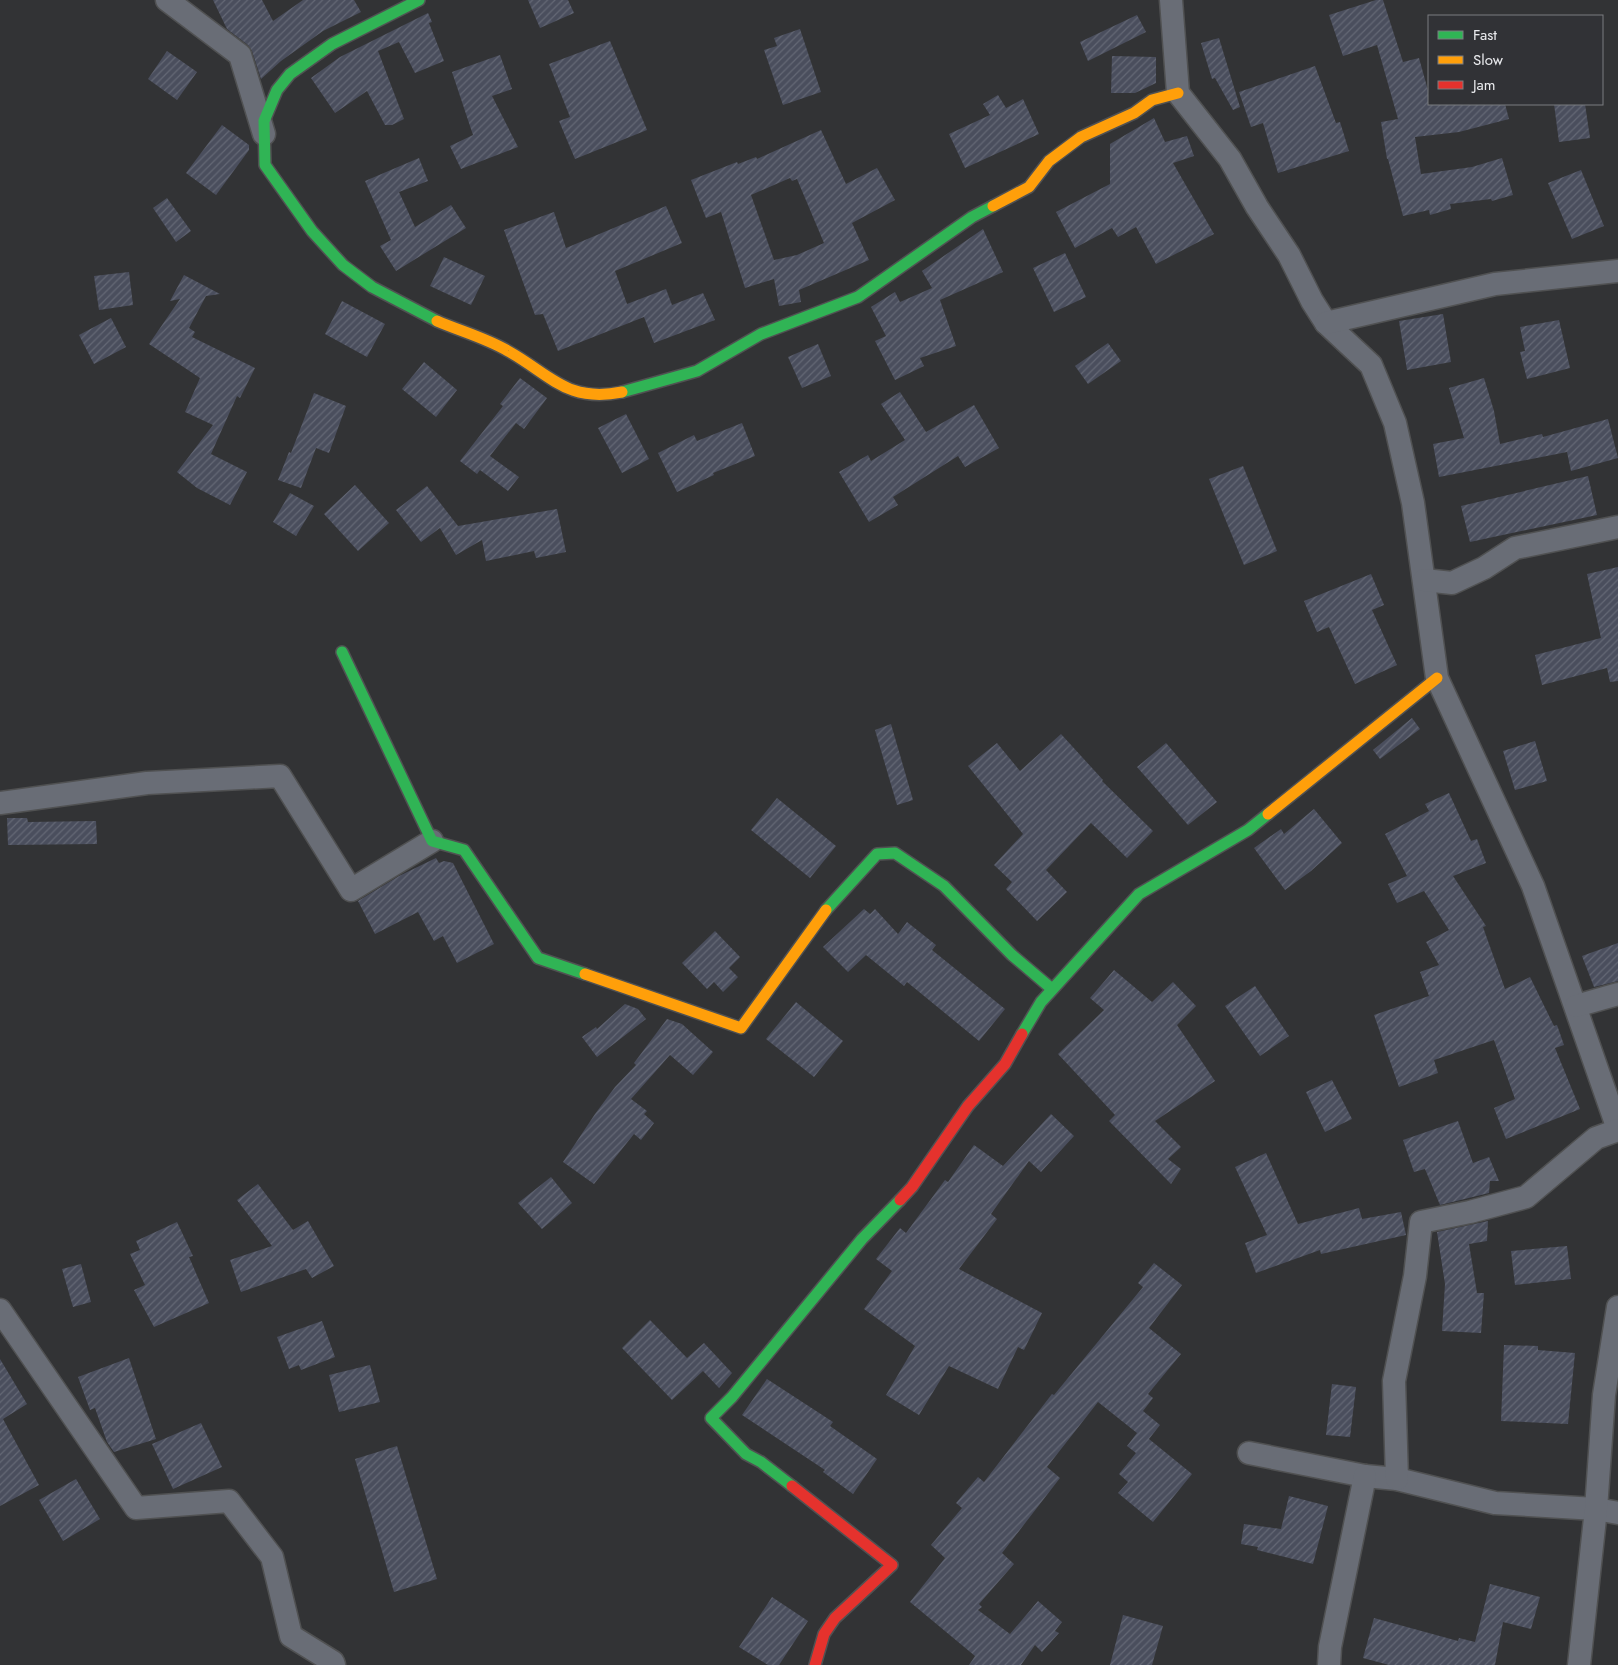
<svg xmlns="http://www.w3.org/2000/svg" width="1618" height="1665" font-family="Jost,sans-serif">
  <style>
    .building { fill: url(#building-hatch); fill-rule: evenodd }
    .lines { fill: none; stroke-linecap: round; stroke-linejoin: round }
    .street-casing { stroke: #505152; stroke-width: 25 }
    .fast-casing { stroke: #505152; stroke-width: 14 }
    .slow-casing { stroke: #505152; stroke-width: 14 }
    .jam-casing { stroke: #505152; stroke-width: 14 }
    .street { stroke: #696d76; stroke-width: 22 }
    .fast { stroke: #30b455; stroke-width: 11 }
    .slow { stroke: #ff9f0a; stroke-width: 11 }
    .jam { stroke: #e5322d; stroke-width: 11 }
  </style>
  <defs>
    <pattern id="building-hatch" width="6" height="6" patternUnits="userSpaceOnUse" patternTransform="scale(1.25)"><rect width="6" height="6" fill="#4a4e5d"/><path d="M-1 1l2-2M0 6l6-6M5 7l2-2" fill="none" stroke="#646875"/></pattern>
  </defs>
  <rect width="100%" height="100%" fill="#323335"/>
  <g class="building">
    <path d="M 213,0 L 262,0 L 273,21 L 303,0 L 354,0 L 361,12 L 323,31 L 281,61 L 261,79 L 252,51 L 248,45 L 227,29 Z"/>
    <path d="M 528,0 L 568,0 L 574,13 L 540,28 Z"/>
    <path d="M 1376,0 L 1383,0 L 1403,62 L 1419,58 L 1429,94 L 1429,104 L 1505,104 L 1509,119 L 1459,132 L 1415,137 L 1421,174 L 1472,167 L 1502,158 L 1513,195 L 1492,201 L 1491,199 L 1450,204 L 1451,209 L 1430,215 L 1429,210 L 1403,216 L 1388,159 L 1387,159 L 1381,122 L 1398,119 L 1377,45 L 1343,56 L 1329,15 Z"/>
    <path d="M 428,13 L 432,22 L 429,23 L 444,61 L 415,73 L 399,42 L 378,51 L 404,119 L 392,125 L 385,125 L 367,91 L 335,113 L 311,78 L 340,57 Z"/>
    <path d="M 1137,15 L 1146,32 L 1088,61 L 1080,42 Z"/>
    <path d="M 800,29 L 821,92 L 783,105 L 764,50 L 777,46 L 774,38 Z"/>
    <path d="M 1219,38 L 1240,107 L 1233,110 L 1215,78 L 1212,79 L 1201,43 Z"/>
    <path d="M 610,41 L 647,130 L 575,159 L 559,121 L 570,117 L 549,64 Z"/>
    <path d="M 167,51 L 197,72 L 177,100 L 148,79 Z"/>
    <path d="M 500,55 L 512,89 L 492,96 L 518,147 L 461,169 L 450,146 L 473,135 L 452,72 Z"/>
    <path d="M 1112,56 L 1156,57 L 1156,83 L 1135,93 L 1111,93 Z"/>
    <path d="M 1315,66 L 1336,123 L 1340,122 L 1349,151 L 1278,173 L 1263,123 L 1251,127 L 1239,92 Z"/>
    <path d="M 998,95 L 1006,108 L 1023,99 L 1039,134 L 965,168 L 949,134 L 990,115 L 983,104 Z"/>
    <path d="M 1554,104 L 1585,104 L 1590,138 L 1559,142 Z"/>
    <path d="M 1154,118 L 1165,142 L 1187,136 L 1194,156 L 1173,163 L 1214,234 L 1156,264 L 1136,227 L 1118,237 L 1112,228 L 1075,248 L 1056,212 L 1110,184 L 1110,144 Z"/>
    <path d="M 222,125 L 249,145 L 249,150 L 216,195 L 186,173 Z"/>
    <path d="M 821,130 L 846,184 L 877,168 L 895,200 L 852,223 L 869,260 L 799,290 L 801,302 L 779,306 L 774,279 L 745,288 L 721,212 L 706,218 L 691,180 L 737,162 L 738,164 L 756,157 L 757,159 ZM 790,178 L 792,181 L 797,179 L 824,243 L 797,255 L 774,260 L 751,195 Z"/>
    <path d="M 419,158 L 428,181 L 399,192 L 415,227 L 451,205 L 466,228 L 396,271 L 380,246 L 391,240 L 365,181 Z"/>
    <path d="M 1581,170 L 1604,226 L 1572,239 L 1548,183 Z"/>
    <path d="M 167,198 L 191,231 L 176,242 L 153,208 Z"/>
    <path d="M 666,206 L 682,243 L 615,271 L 627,304 L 666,289 L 672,305 L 703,293 L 715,320 L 654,343 L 644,317 L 558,351 L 543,314 L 535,315 L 504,230 L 554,212 L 566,248 Z"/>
    <path d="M 983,229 L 1003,272 L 940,300 L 956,346 L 920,358 L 924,366 L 895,380 L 875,341 L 886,336 L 871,307 L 895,292 L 900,302 L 932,288 L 922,271 Z"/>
    <path d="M 1065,253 L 1086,297 L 1054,312 L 1033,268 Z"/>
    <path d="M 444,257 L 485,276 L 471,305 L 430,286 Z"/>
    <path d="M 129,272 L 133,305 L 99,310 L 94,276 Z"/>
    <path d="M 184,275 L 220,294 L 206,296 L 189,328 L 195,332 L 192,337 L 255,368 L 240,398 L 237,396 L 211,454 L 247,472 L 230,505 L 197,488 L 177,472 L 213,425 L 185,412 L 200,378 L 149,344 L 180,299 L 170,301 Z"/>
    <path d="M 342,301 L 385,324 L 367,357 L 325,334 Z"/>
    <path d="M 1443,314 L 1451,362 L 1407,370 L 1399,321 Z"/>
    <path d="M 111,318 L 126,347 L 94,364 L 79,335 Z"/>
    <path d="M 1559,320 L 1570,368 L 1527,379 L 1520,352 L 1525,351 L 1520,327 Z"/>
    <path d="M 1108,343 L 1121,361 L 1088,384 L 1075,366 Z"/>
    <path d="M 818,344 L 831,376 L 802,388 L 788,357 Z"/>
    <path d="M 424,362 L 457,390 L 436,417 L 402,389 Z"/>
    <path d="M 520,378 L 547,398 L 524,429 L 516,423 L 490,456 L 519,477 L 508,491 L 480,470 L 477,474 L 460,461 L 503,406 L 500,404 Z"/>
    <path d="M 1484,378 L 1494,411 L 1500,444 L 1542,434 L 1543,437 L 1608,419 L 1618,458 L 1571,471 L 1567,452 L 1439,477 L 1433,444 L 1464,438 L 1449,388 Z"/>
    <path d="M 900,392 L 926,432 L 974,405 L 999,448 L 965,467 L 958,456 L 893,497 L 898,505 L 869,522 L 839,472 L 868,455 L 871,461 L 905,440 L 881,404 Z"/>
    <path d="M 314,393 L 346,406 L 329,453 L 316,448 L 301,488 L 278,480 L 289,452 L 291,453 Z"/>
    <path d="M 626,414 L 649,459 L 622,473 L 598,428 Z"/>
    <path d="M 742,423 L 755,456 L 713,473 L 714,475 L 677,492 L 658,453 L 694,435 L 697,441 Z"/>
    <path d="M 1243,466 L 1277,551 L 1244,565 L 1209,479 Z"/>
    <path d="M 1588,476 L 1597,515 L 1470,542 L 1461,506 Z"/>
    <path d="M 355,485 L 389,523 L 358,551 L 324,514 Z"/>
    <path d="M 427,486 L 458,526 L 557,509 L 566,552 L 536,558 L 534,551 L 486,561 L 482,540 L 456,555 L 440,528 L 421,542 L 396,510 Z"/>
    <path d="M 290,493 L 314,506 L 296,536 L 273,522 Z"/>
    <path d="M 1618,567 L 1618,681 L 1610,682 L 1607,668 L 1542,685 L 1535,655 L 1601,638 L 1587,574 Z"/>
    <path d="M 1371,574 L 1384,605 L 1372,610 L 1397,665 L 1355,684 L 1329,627 L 1317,632 L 1304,601 Z"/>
    <path d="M 1412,718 L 1420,729 L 1380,759 L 1373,750 Z"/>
    <path d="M 891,724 L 913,800 L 897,805 L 875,730 Z"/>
    <path d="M 1061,734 L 1103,780 L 1102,781 L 1153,831 L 1127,858 L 1091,823 L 1046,870 L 1067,892 L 1037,921 L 1006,889 L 1012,882 L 994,865 L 1023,834 L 968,766 L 997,743 L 1020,771 Z"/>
    <path d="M 1535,741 L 1547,781 L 1515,790 L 1503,751 Z"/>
    <path d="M 1166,743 L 1217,802 L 1188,825 L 1137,767 Z"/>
    <path d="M 1449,793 L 1471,841 L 1477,839 L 1486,863 L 1453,876 L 1486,926 L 1483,927 L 1505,989 L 1530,977 L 1554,1026 L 1557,1025 L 1564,1045 L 1555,1048 L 1580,1109 L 1506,1139 L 1494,1108 L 1515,1099 L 1494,1040 L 1434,1060 L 1438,1073 L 1399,1087 L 1374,1015 L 1429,996 L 1420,972 L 1439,965 L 1426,942 L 1449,930 L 1424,891 L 1397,903 L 1388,884 L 1407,876 L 1385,834 L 1429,811 L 1425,804 Z"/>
    <path d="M 777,798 L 836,846 L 810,878 L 751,830 Z"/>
    <path d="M 1314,809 L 1342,843 L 1311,871 L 1285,890 L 1254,848 L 1281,829 L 1284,834 Z"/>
    <path d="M 7,818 L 27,818 L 28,822 L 96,821 L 97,844 L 8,845 Z"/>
    <path d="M 436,858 L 439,863 L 444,861 L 453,863 L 494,944 L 457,963 L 443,936 L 434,941 L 418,912 L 375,934 L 358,901 L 399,876 Z"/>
    <path d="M 864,909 L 870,914 L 875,909 L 898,934 L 907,922 L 936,945 L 932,950 L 1005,1009 L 979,1041 L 907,982 L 904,986 L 866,955 L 848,972 L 823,947 Z"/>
    <path d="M 715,931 L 740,957 L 729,968 L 738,977 L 723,992 L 714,982 L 707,989 L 682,963 Z"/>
    <path d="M 1618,943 L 1618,981 L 1594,987 L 1582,956 Z"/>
    <path d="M 1114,970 L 1152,1002 L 1173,982 L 1196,1006 L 1177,1025 L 1215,1081 L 1155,1121 L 1181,1147 L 1168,1159 L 1181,1169 L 1171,1184 L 1109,1121 L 1115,1115 L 1058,1054 L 1104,1010 L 1090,998 Z"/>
    <path d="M 1255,986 L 1289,1036 L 1260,1056 L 1225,1006 Z"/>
    <path d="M 796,1002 L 843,1041 L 814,1077 L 766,1039 Z"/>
    <path d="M 625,1004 L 638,1009 L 646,1019 L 597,1057 L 582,1037 L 596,1027 L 597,1029 Z"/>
    <path d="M 667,1019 L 682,1024 L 713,1052 L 693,1075 L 670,1055 L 631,1099 L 647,1111 L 644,1114 L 654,1123 L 641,1140 L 634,1134 L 594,1184 L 563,1162 L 595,1114 L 615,1087 L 636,1065 L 634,1063 Z"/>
    <path d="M 1332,1080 L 1352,1119 L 1325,1132 L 1306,1092 Z"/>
    <path d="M 1051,1114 L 1074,1136 L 1041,1172 L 1029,1161 L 991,1214 L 997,1219 L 959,1269 L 1042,1313 L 1024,1350 L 1018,1347 L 998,1389 L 949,1366 L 919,1415 L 886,1395 L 915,1346 L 864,1309 L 892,1271 L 876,1259 L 900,1228 L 906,1233 L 945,1180 L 948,1182 L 974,1145 L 1003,1166 Z"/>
    <path d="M 1458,1121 L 1473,1163 L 1489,1157 L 1499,1181 L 1490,1181 L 1489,1193 L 1440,1205 L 1425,1169 L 1414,1172 L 1403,1140 Z"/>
    <path d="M 1266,1153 L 1298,1224 L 1359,1208 L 1362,1219 L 1401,1212 L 1406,1235 L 1321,1254 L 1320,1250 L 1256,1273 L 1245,1243 L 1267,1235 L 1235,1167 Z"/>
    <path d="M 551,1177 L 572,1203 L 542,1229 L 518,1203 Z"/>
    <path d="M 258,1184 L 293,1230 L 308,1221 L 334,1266 L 312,1278 L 306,1269 L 241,1292 L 230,1260 L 272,1246 L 237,1200 Z"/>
    <path d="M 1488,1221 L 1487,1241 L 1469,1244 L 1477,1293 L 1484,1293 L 1481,1333 L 1442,1331 L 1445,1284 L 1437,1232 Z"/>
    <path d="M 177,1222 L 193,1256 L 189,1257 L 209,1303 L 154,1327 L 134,1290 L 145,1285 L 130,1254 L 140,1250 L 136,1241 Z"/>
    <path d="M 1567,1246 L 1571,1279 L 1515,1285 L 1511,1251 Z"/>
    <path d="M 1154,1263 L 1182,1285 L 1149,1328 L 1181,1354 L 1148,1394 L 1153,1398 L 1143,1411 L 1160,1425 L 1149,1439 L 1192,1474 L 1153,1522 L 1118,1493 L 1128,1482 L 1119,1474 L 1136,1453 L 1127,1446 L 1137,1433 L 1098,1402 L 1047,1467 L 1060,1478 L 1002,1553 L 1014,1564 L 979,1604 L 982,1607 L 978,1610 L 1010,1634 L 1038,1601 L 1062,1622 L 1055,1631 L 1059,1633 L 1042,1652 L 1035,1645 L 1021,1665 L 969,1665 L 975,1656 L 910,1602 L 945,1558 L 931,1545 L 962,1508 L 956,1503 L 978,1477 L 984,1482 L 1052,1394 L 1054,1395 L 1143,1287 L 1138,1283 Z"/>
    <path d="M 81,1264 L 91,1302 L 73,1307 L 62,1269 Z"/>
    <path d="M 650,1320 L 687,1358 L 704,1343 L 732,1373 L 719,1388 L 703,1371 L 672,1400 L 622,1348 Z"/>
    <path d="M 322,1321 L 335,1357 L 301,1370 L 299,1365 L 289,1369 L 277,1337 Z"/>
    <path d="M 1504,1345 L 1538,1346 L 1538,1350 L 1575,1353 L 1568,1424 L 1501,1421 Z"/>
    <path d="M 129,1358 L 156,1439 L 114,1452 L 107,1442 L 95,1408 L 90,1410 L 78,1377 Z"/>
    <path d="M 0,1359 L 27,1404 L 3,1419 L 39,1485 L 0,1506 Z"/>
    <path d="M 370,1365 L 380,1402 L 339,1412 L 329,1375 Z"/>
    <path d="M 767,1379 L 833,1422 L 830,1426 L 877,1459 L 853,1494 L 823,1472 L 825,1470 L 742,1415 Z"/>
    <path d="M 1332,1384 L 1356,1387 L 1350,1437 L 1326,1435 Z"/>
    <path d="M 201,1423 L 222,1467 L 173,1489 L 152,1444 Z"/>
    <path d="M 397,1446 L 437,1579 L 394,1592 L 355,1459 Z"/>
    <path d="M 76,1479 L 100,1519 L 63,1541 L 39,1500 Z"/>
    <path d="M 1289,1496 L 1328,1506 L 1313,1564 L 1257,1550 L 1258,1547 L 1241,1544 L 1244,1524 L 1281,1529 Z"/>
    <path d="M 1490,1584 L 1540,1597 L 1531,1629 L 1503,1622 L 1495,1665 L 1389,1665 L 1363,1658 L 1374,1618 L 1458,1641 L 1459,1638 L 1475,1642 Z"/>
    <path d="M 772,1597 L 808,1621 L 779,1665 L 768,1665 L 739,1647 Z"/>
    <path d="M 1123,1615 L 1163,1626 L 1152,1665 L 1110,1665 Z"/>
  </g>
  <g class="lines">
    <defs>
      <g id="street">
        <path d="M 167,0 L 240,55 L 264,134"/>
        <path d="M 1171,0 L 1178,93 L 1230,159 L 1257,207 L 1289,255 L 1312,301 L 1326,323 L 1371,365 L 1395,423 L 1413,503 L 1437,678 L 1533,886 L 1618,1129"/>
        <path d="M 1326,323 L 1495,284 L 1618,271"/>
        <path d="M 1424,580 L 1452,583 L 1484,568 L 1515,548 L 1618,527"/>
        <path d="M 0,803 L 147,783 L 280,776 L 351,890 L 432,841"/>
        <path d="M 1576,1006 L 1618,994"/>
        <path d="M 0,1310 L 136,1508 L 229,1501 L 272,1557 L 291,1636 L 333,1662 L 334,1665"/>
        <path d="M 1249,1453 L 1365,1476 L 1397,1479 L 1495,1503 L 1596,1509 L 1618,1513"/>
        <path d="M 1397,1479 L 1394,1381 L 1415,1276 L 1421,1222 L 1470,1212 L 1526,1197 L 1596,1138 L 1618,1130"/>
        <path d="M 1329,1665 L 1330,1647 L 1365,1476"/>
        <path d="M 1579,1665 L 1596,1509 L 1604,1395 L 1618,1307"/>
      </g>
      <g id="fast">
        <path d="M 419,0 L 332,44 L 290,74 L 277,90 L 264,121 L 265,165 L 312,231 L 343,265 L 372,287 L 437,321"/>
        <path d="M 622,392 L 697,371 L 761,334 L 858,297 L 972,217 L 993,206"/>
        <path d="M 342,652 L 432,841 L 464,850 L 538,958 L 585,974"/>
        <path d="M 826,910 L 877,854 L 895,853 L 944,886 L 1012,955 L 1052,989"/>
        <path d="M 1022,1034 L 1041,1002 L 1139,894 L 1248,830 L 1268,814"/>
        <path d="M 792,1486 L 761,1462 L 746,1454 L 711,1418 L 732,1397 L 862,1239 L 900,1200"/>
      </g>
      <g id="slow">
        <path d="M 993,206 L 1029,187 L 1049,161 L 1081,137 L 1134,113 L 1152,100 L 1178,93"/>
        <path d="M 437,321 C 460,331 486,338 508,351 C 551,375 567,403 622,392"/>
        <path d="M 1268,814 L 1437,678"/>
        <path d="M 585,974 L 741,1028 L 826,910"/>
      </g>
      <g id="jam">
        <path d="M 900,1200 L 912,1187 L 968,1106 L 1005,1064 L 1022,1034"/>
        <path d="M 792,1486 L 892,1565 L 835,1618 L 824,1634 L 815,1665"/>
      </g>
    </defs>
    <use href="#street" class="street-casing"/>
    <use href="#fast" class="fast-casing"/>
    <use href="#slow" class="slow-casing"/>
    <use href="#jam" class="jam-casing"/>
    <use href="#street" class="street"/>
    <use href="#fast" class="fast"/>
    <use href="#slow" class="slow"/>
    <use href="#jam" class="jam"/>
  </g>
  <rect x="1428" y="15" width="175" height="90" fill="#313236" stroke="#7b7c80"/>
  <rect x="1438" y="31" width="25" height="8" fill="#30b455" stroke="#7b7c80"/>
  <text x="1473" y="40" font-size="15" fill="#ebecef">Fast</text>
  <rect x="1438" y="56" width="25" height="8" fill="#ff9f0a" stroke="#7b7c80"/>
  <text x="1473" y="65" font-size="15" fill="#ebecef">Slow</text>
  <rect x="1438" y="81" width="25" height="8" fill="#e5322d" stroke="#7b7c80"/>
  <text x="1473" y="90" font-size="15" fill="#ebecef">Jam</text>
</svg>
